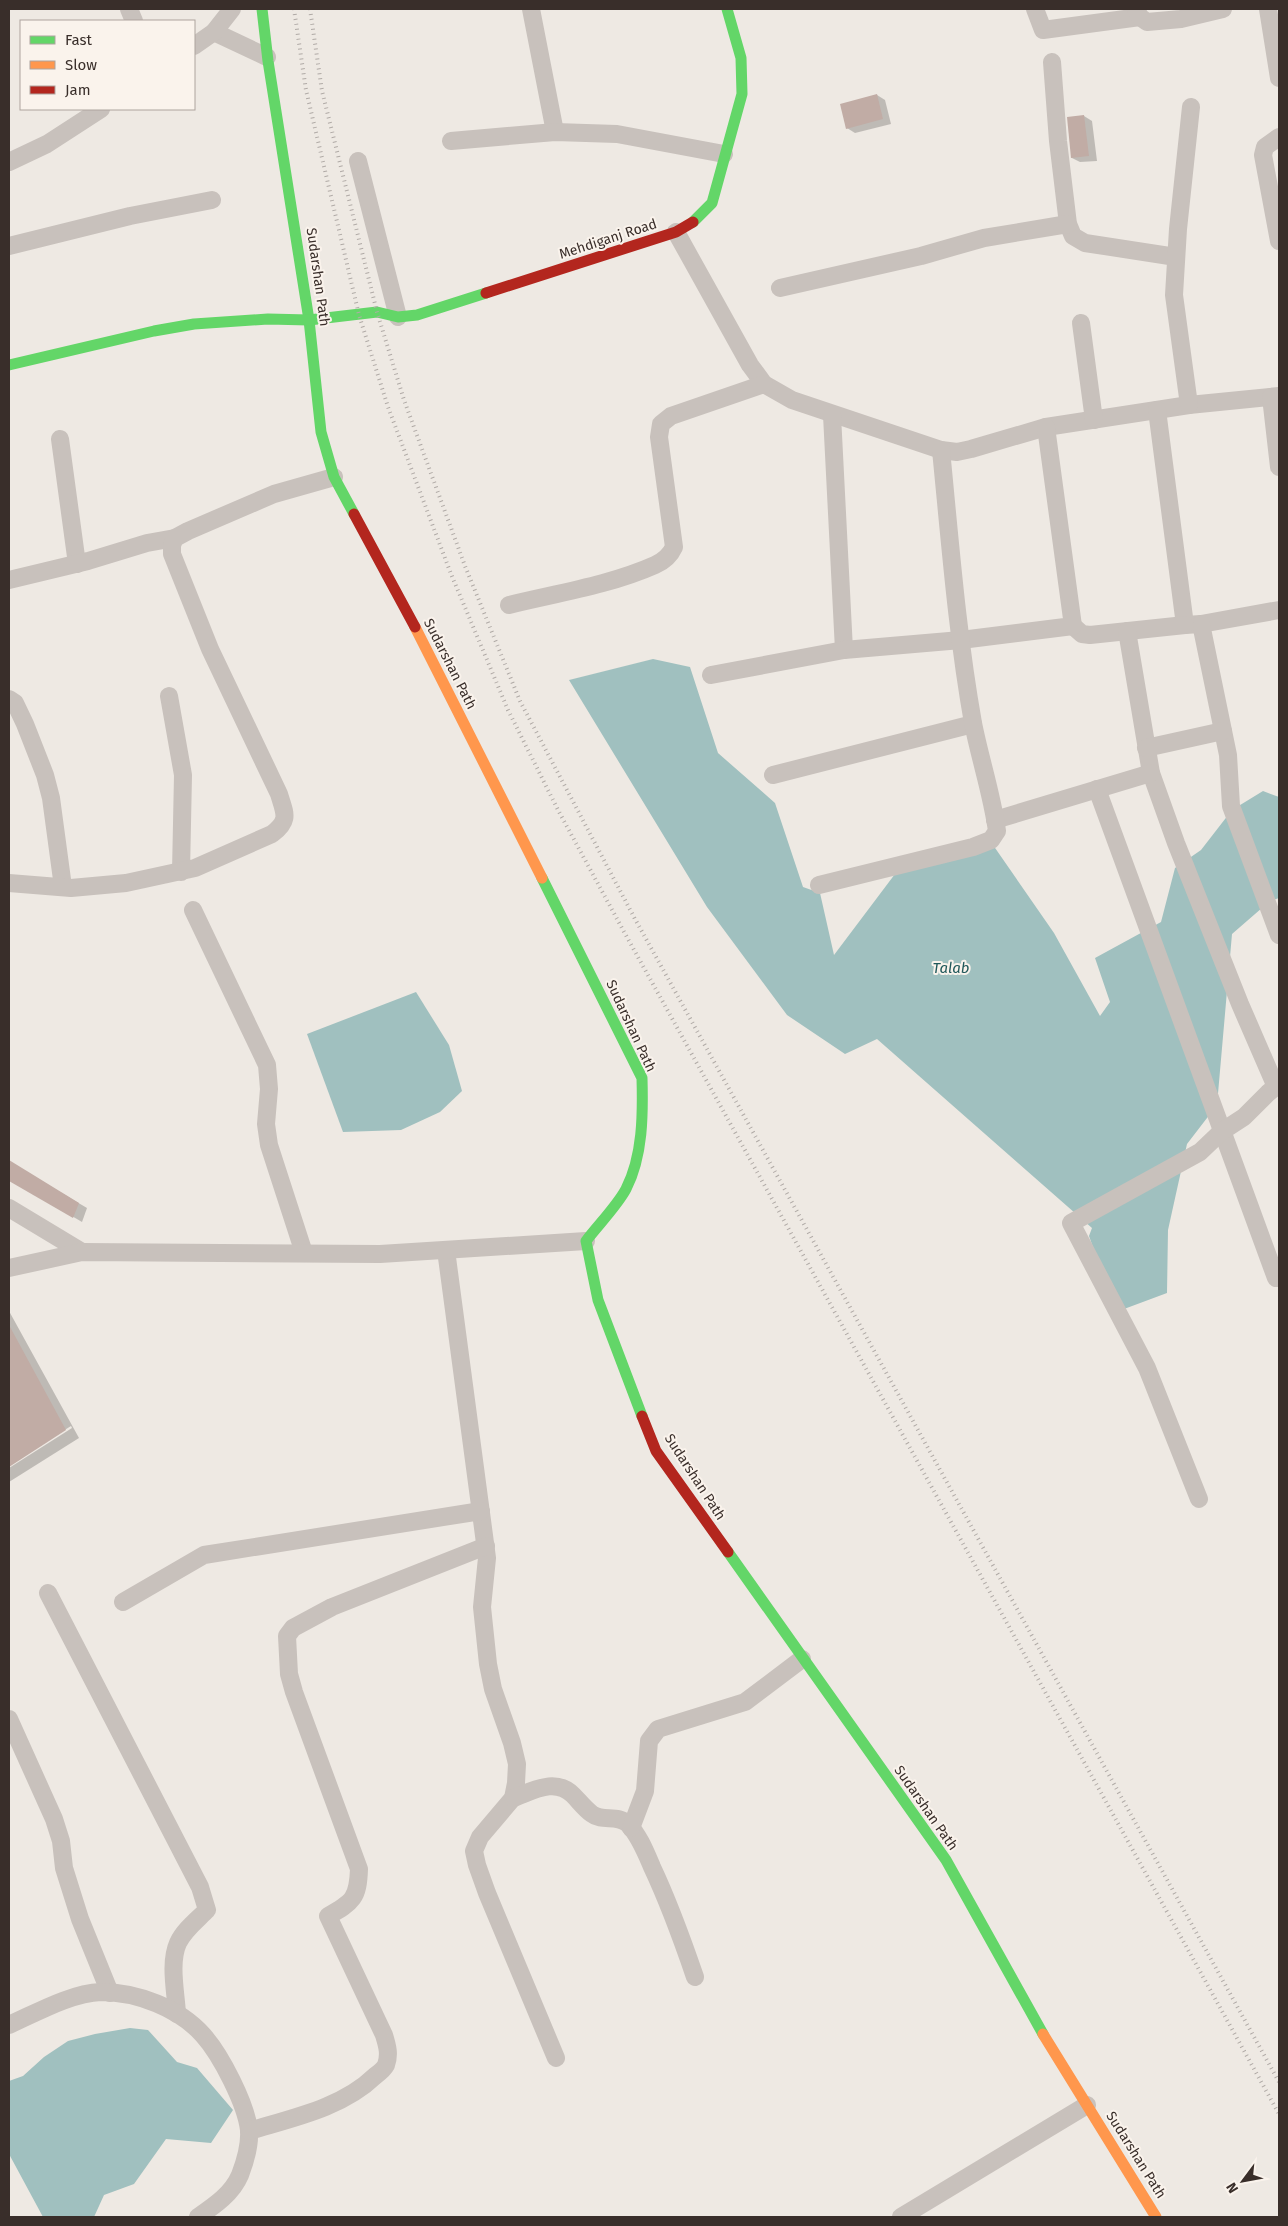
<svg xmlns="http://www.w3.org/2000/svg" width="1288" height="2226" font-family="'Fira Sans',sans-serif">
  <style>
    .water { fill: #a0c0bf }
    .shadow { fill: #0003 }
    .building { fill: #c1aca5 }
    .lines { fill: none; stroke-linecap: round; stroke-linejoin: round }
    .street { stroke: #c8c1bc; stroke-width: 18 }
    .fast { stroke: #63d668; stroke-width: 11 }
    .slow { stroke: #ff974d; stroke-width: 11 }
    .jam { stroke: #b3261e; stroke-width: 11 }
    .rail { stroke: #b0aaa6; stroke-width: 4; stroke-dasharray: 1 4; stroke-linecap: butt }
    .labels { text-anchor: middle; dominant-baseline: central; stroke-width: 4; stroke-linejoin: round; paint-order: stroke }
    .street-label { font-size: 14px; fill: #392e2a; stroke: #faf3ec }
    .water-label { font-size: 15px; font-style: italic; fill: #20585a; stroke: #faf3ec }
  </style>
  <rect width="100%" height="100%" fill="#eee9e3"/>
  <g class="water">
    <path d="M 653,659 L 690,667 L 718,753 L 775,803 L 803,887 L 820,893 L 834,955 L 898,870 L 993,845 L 1054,933 L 1100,1016 L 1110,1002 L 1095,958 L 1161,922 L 1175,868 L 1201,850 L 1232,810 L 1263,791 L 1279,797 L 1279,898 L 1270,901 L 1232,934 L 1217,1105 L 1187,1144 L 1168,1230 L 1167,1293 L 1116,1312 L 1089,1236 L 1092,1228 L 877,1039 L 845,1054 L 787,1015 L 707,907 L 569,680 Z"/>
    <path d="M 416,992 L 449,1045 L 462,1091 L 440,1112 L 401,1130 L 343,1132 L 307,1034 Z"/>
    <path d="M 130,2028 L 148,2030 L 177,2062 L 197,2068 L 233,2110 L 211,2143 L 166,2139 L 134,2184 L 104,2195 L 94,2217 L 43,2217 L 9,2154 L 9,2081 L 23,2076 L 44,2057 L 68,2041 L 95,2034 Z"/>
  </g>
  <g class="shadow">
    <path d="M 877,95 L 885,100 L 891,124 L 855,133 L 847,128 Z"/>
    <path d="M 1084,116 L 1092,121 L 1097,161 L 1080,162 L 1072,158 Z"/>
    <path d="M 9,1162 L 87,1208 L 82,1222 L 9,1179 Z"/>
    <path d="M 9,1311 L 79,1438 L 9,1482 L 9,1468 L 72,1428 L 71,1426 L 9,1465 Z"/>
  </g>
  <g class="building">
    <path d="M 877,94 L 883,119 L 846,129 L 840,104 Z"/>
    <path d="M 1084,115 L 1089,156 L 1071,158 L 1067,117 Z"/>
    <path d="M 9,1160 L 79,1203 L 73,1218 L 9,1181 Z"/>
    <path d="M 9,1325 L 66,1430 L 9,1467 Z"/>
  </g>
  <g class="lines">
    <g class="street">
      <path d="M 129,9 L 134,21"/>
      <path d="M 531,9 L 555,132"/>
      <path d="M 1035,9 L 1043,30 L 1140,17"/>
      <path d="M 1136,9 L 1140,17 L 1147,22 L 1181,19 L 1223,9"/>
      <path d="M 1268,9 L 1279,78"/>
      <path d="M 214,32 L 267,57"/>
      <path d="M 194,46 L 214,32 L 232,9"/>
      <path d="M 1052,62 L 1058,141 L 1068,224 L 1073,236 L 1085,243 L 1176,257"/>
      <path d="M 1279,137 L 1265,147 L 1263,155 L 1279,241"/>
      <path d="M 451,141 L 555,132 L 617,134 L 724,154"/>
      <path d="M 358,161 L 398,317"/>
      <path d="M 9,162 L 47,144 L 101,109"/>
      <path d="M 676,232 L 750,365 L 764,384 L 792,400 L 941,450 L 957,452 L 971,449 L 1046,427 L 1189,405 L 1279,396"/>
      <path d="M 9,246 L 130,216 L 212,200"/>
      <path d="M 780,288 L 921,256 L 984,238 L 1068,224"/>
      <path d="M 1081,323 L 1094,420"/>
      <path d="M 1271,397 L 1279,467"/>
      <path d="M 1189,405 L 1174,295 L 1178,229 L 1191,107"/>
      <path d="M 1157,410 L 1185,625 L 1201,624 L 1279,610"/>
      <path d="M 832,415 L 844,650"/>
      <path d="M 60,439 L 77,564"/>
      <path d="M 9,580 L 88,561 L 147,543 L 175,538"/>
      <path d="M 509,605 C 558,593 610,585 655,565 C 664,561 670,556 674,547 L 659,437 L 661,424 L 671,416 L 764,384"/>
      <path d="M 1201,624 L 1228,755 L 1231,806 L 1279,935"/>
      <path d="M 1073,626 L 1082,634 L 1090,635 L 1185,625"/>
      <path d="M 1127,631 L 1151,773 L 1176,843 L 1240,1004 L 1276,1087"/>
      <path d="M 711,675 L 844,650 L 961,640 L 1073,626 L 1046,427"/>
      <path d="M 169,696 L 183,775 L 181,872"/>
      <path d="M 9,699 L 15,703 L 25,724 L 45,775 L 51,798 L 63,887"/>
      <path d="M 1146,748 L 1223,731"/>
      <path d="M 773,775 L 973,724"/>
      <path d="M 1097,789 L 1276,1278"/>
      <path d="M 995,820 L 1151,773"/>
      <path d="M 9,883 L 71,888 L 126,883 L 195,868 L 272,834 C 290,820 285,814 279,794 L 210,649 L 172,554 L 172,545 L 175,538 L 188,531 L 274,494 L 334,477"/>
      <path d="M 819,885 L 973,847 L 991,840 L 997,831 C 992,794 980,759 973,723 C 957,633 950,541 941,450"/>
      <path d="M 193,910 L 267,1065 L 269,1089 L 266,1124 L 269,1145 L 304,1253"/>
      <path d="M 9,1208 L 82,1252"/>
      <path d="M 446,1250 L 487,1558 L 482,1607 L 488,1664 L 493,1689 L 512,1743 L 517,1764 L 516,1783 L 513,1798 L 480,1837 L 474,1851 L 477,1865 L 487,1893 L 556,2058"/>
      <path d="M 9,1268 L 82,1252 L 380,1254 L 586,1241"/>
      <path d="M 1199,1499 L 1147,1368 L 1071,1223 L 1200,1152 L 1221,1132 L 1244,1117 L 1268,1093 L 1279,1084"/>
      <path d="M 48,1593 L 200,1887 L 207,1910 C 197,1920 184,1930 178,1943 C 169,1963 176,1993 177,2014"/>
      <path d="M 123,1602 L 204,1555 L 481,1511"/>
      <path d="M 9,1719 L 54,1819 L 61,1841 L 64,1868 L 80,1919 L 110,1993"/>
      <path d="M 513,1798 C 533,1791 555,1777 573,1795 C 579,1801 585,1809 592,1814 C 602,1822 618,1814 628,1824 C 639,1835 646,1853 652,1867 C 669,1903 682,1939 695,1977"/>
      <path d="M 631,1828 L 645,1791 L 649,1741 L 658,1729 L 745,1702 L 802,1659"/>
      <path d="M 9,2025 C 36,2013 71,1993 101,1992 C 137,1992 179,2008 203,2035 C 221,2055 246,2104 249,2130 C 250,2144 245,2162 240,2175 C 232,2194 214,2206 198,2217"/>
      <path d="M 249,2131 C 292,2118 342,2108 375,2076 C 379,2073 384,2069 386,2065 C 390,2054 387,2045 384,2035 L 328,1916 C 353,1902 358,1898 359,1869 L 294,1692 L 289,1674 L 287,1636 L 293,1628 L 332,1607 L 486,1546"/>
      <path d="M 901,2217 L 1087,2105"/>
    </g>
    <g class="fast">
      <path d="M 262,9 L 268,61 L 309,320 L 321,432 L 334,477 L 354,514"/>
      <path d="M 693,222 L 712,203 L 742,94 L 741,58 L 727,9"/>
      <path d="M 9,365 L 154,331 L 194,324 L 268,319 L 309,320 L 377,312 L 398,317 L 417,315 L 486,293"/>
      <path d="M 542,878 L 642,1078 C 643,1114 643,1156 626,1189 C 617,1206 598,1225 586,1241 L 598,1300 L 642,1416"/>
      <path d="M 728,1552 L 946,1860 L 1043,2034"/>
    </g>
    <g class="slow">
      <path d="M 415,627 L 542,878"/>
      <path d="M 1043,2034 L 1156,2217"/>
    </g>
    <g class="jam">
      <path d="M 486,293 L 676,232 L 693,222"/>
      <path d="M 354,514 L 415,627"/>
      <path d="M 642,1416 L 656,1451 L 728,1552"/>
    </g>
    <g class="rail">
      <path d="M 294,9 L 306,90 L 359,315 L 388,407 L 451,574 L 508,710 L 558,810 L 623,930 L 1279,2114"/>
      <path d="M 310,9 L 322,91 L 377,312 L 404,400 L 465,566 L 520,701 L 635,919 L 1279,2082"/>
    </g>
  </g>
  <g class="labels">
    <g class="street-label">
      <text transform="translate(608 239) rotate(-18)">Mehdiganj Road</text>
      <text transform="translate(318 277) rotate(82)">Sudarshan Path</text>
      <text transform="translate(450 664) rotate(63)">Sudarshan Path</text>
      <text transform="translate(631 1026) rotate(65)">Sudarshan Path</text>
      <text transform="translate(695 1477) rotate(57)">Sudarshan Path</text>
      <text transform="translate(926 1808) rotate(55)">Sudarshan Path</text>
      <text transform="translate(1136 2155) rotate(58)">Sudarshan Path</text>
    </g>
    <g class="water-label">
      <text x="951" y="968">Talab</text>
    </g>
  </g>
  <rect width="1288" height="2226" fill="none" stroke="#392e2a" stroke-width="20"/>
  <rect x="20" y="20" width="175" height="90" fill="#faf3ec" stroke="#ada49e"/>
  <rect x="30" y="36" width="25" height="8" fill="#63d668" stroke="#ada49e"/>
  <text x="65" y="45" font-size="15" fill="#392e2a">Fast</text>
  <rect x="30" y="61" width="25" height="8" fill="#ff974d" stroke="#ada49e"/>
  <text x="65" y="70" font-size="15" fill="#392e2a">Slow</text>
  <rect x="30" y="86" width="25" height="8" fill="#b3261e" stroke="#ada49e"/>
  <text x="65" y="95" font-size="15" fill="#392e2a">Jam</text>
  <g transform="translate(1243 2181) rotate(238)" stroke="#faf3ec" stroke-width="4" paint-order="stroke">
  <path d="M0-4L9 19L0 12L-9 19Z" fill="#392e2a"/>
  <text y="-8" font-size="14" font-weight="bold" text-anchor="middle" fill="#392e2a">N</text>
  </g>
</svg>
